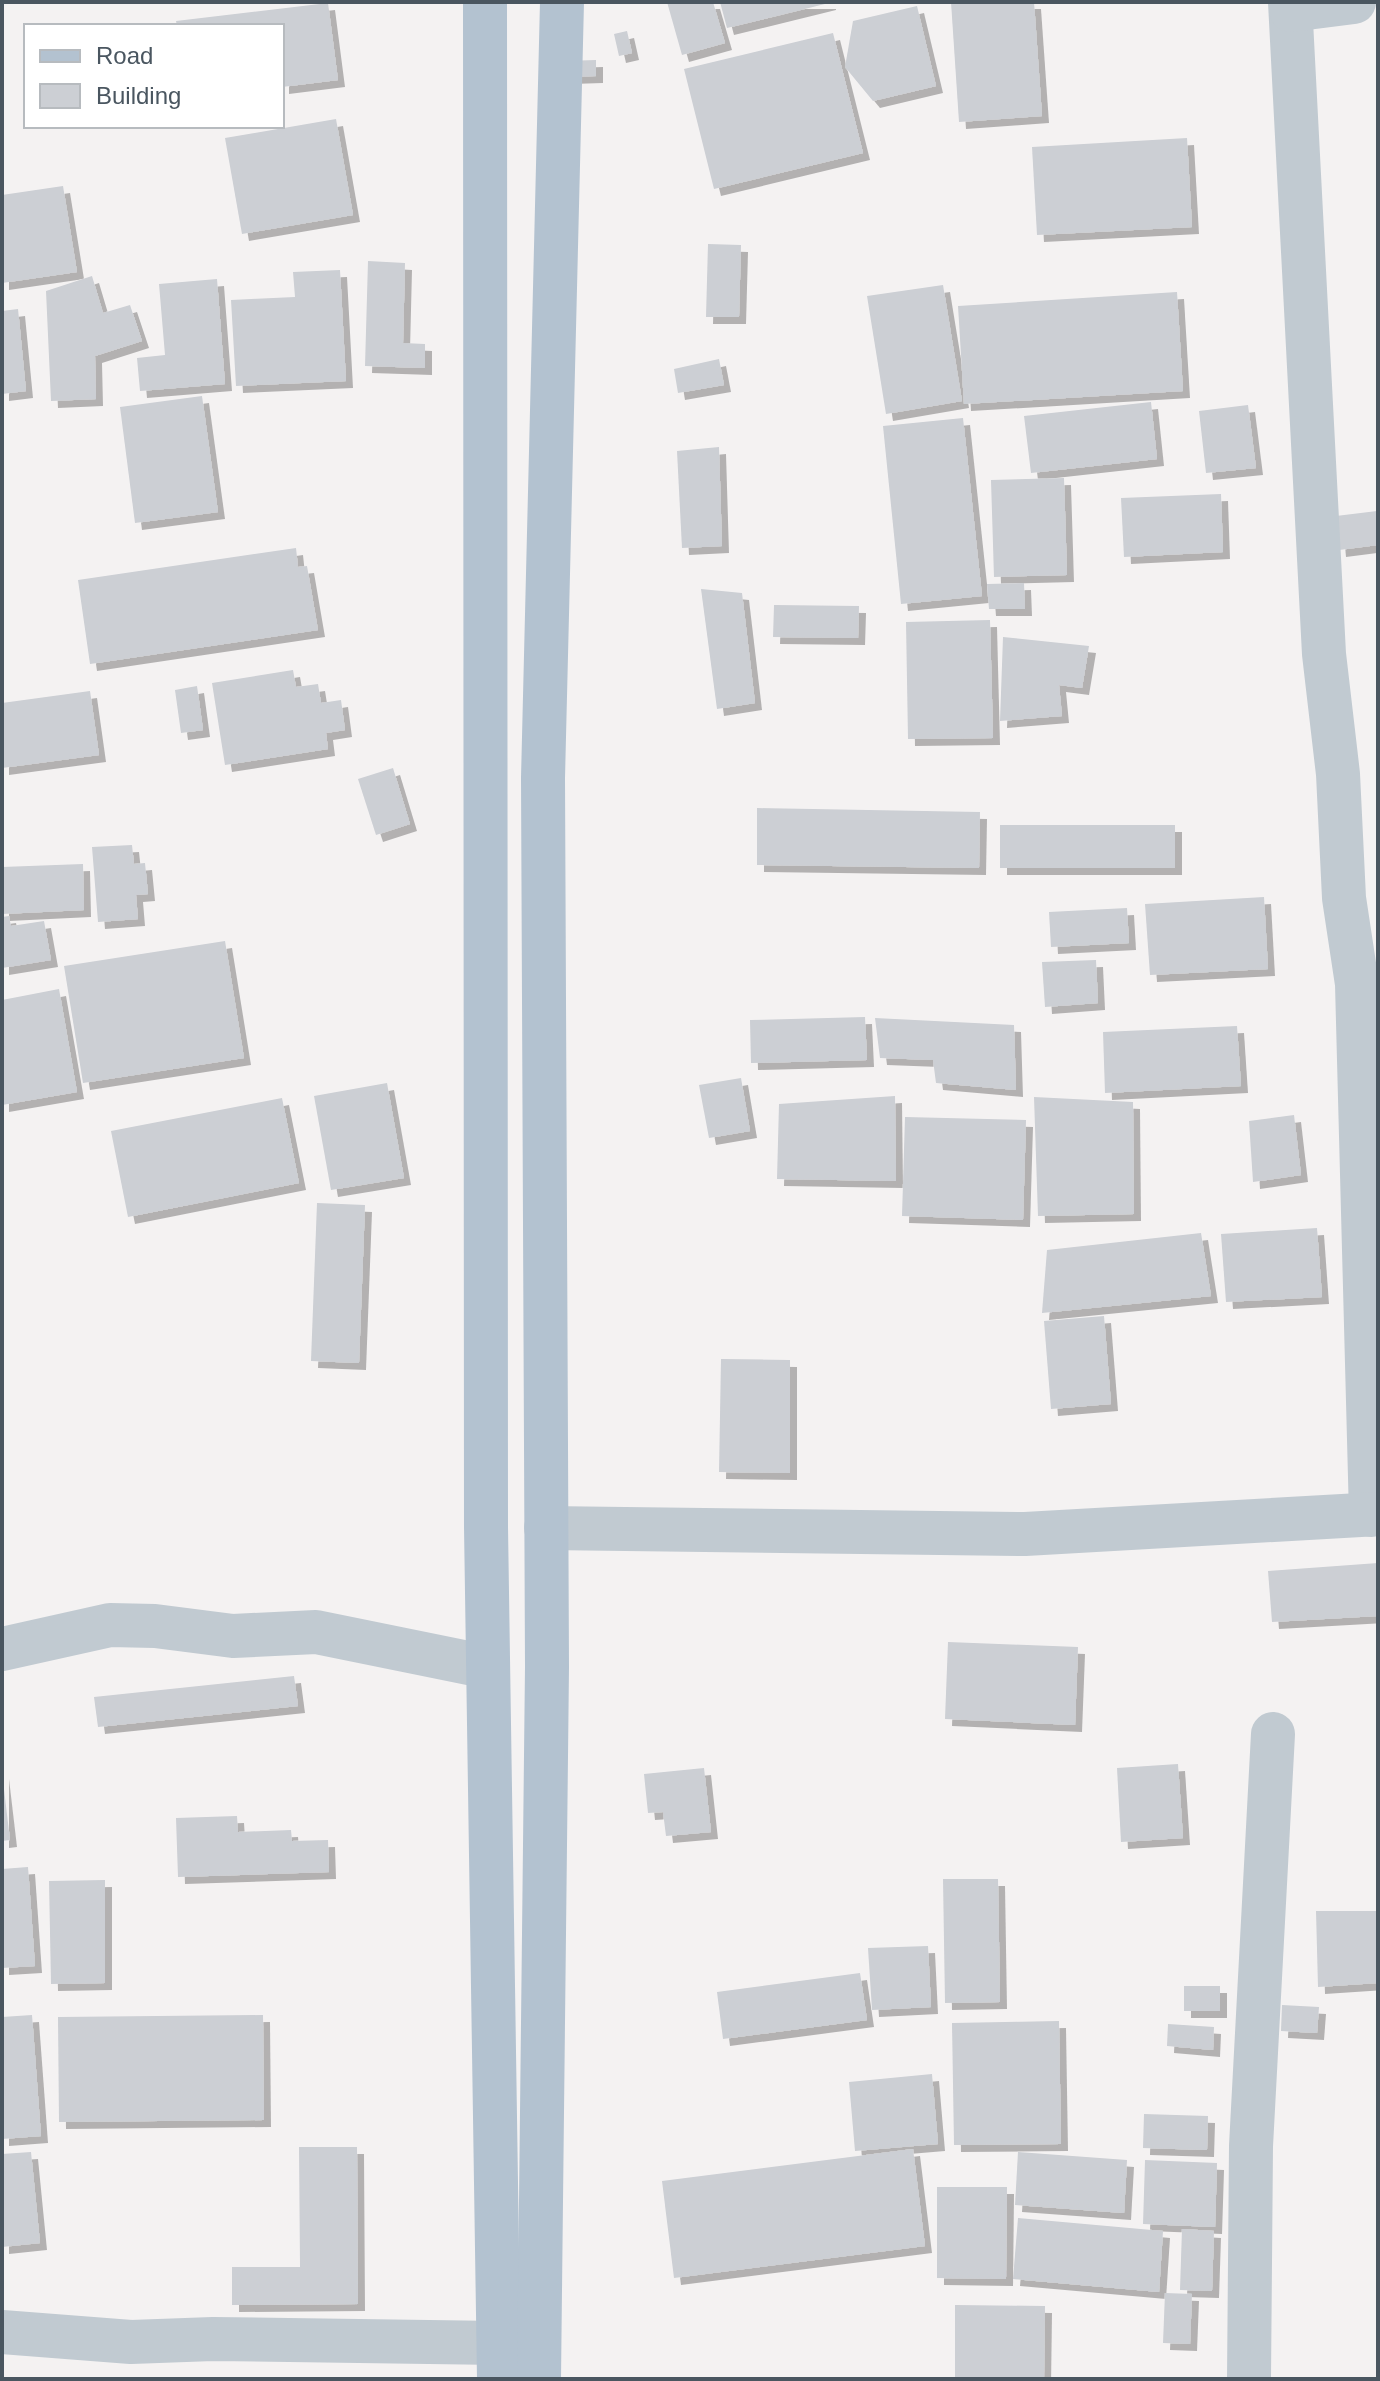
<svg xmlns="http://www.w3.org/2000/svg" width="1380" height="2381" font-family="Arial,sans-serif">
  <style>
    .building { fill: #cccfd4; filter: url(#shadow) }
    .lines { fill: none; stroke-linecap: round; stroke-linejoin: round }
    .minor { stroke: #c1cad1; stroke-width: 44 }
    .major { stroke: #b3c2d0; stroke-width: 44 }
  </style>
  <defs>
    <filter id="shadow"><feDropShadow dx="7" dy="7" stdDeviation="0" flood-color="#0004"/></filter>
  </defs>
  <rect width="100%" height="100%" fill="#f4f2f2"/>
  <g class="building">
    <path d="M 667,2 L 713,2 L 725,43 L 682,55 Z"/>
    <path d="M 720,2 L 829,2 L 829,3 L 727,28 Z"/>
    <path d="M 951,2 L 1034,2 L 1042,116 L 959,122 Z"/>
    <path d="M 328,3 L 338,80 L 282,87 L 282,26 L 177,26 L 176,21 Z"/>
    <path d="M 917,6 L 936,86 L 873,101 L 845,67 L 853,21 Z"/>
    <path d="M 627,31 L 632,53 L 619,56 L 614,34 Z"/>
    <path d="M 833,33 L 863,153 L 714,189 L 684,69 Z"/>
    <path d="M 596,60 L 596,76 L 565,77 L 564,61 Z"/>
    <path d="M 336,119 L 353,215 L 242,234 L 225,138 Z"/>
    <path d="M 1187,138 L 1192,227 L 1037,235 L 1032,147 Z"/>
    <path d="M 63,186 L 77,272 L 2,283 L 2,195 Z"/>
    <path d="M 708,244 L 741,245 L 739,317 L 706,317 Z"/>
    <path d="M 368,261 L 405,263 L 403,343 L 425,344 L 425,368 L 365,366 Z"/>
    <path d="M 340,270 L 346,381 L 236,386 L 231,300 L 295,297 L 293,272 Z"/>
    <path d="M 92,276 L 103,313 L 130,305 L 142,341 L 95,356 L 96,399 L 51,401 L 46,291 Z"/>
    <path d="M 217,279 L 225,384 L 140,391 L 137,358 L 165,355 L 159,284 Z"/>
    <path d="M 943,285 L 962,401 L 886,414 L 867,296 Z"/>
    <path d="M 1177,292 L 1183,391 L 964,404 L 958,306 Z"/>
    <path d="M 18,309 L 26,391 L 2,394 L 2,311 Z"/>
    <path d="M 719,359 L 724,385 L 678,393 L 674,369 Z"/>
    <path d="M 202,396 L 218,512 L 135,523 L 120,407 Z"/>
    <path d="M 1151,402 L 1157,459 L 1031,473 L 1024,416 Z"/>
    <path d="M 1248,405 L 1256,468 L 1206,473 L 1199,411 Z"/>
    <path d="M 963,418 L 982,596 L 901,604 L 883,426 Z"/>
    <path d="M 719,447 L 722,546 L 682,548 L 677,451 Z"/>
    <path d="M 1064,478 L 1067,575 L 994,577 L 991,480 Z"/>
    <path d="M 1221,494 L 1223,552 L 1124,557 L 1121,498 Z"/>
    <path d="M 1377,511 L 1378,545 L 1339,550 L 1336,516 Z"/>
    <path d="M 296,548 L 298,567 L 307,566 L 318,630 L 90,664 L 78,580 Z"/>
    <path d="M 1024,583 L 1025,609 L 989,609 L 987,584 Z"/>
    <path d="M 701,589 L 742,593 L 755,703 L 717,709 Z"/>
    <path d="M 774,605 L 859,606 L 858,638 L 773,637 Z"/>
    <path d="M 990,620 L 993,738 L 908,739 L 906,622 Z"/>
    <path d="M 1003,637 L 1089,646 L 1082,688 L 1059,685 L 1062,716 L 1000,721 Z"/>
    <path d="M 293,670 L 296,687 L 318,684 L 321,703 L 341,700 L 345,730 L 326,733 L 328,749 L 225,765 L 212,683 Z"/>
    <path d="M 197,686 L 203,730 L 181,733 L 175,690 Z"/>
    <path d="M 90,691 L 99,755 L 2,768 L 2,703 Z"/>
    <path d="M 393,768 L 410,824 L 376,835 L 358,779 Z"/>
    <path d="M 757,808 L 980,812 L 979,868 L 757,865 Z"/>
    <rect x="1000" y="825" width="175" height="43"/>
    <path d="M 132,845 L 134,864 L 145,863 L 148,894 L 136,895 L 138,919 L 98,922 L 92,847 Z"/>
    <path d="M 83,864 L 84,910 L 2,914 L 2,867 Z"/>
    <path d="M 1264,897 L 1268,969 L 1150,975 L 1145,904 Z"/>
    <path d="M 1127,908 L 1129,943 L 1051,947 L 1049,912 Z"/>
    <path d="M 9,916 L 11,926 L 44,921 L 51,960 L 2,968 L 2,917 Z"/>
    <path d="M 225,941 L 244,1058 L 83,1083 L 64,966 Z"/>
    <path d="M 1096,960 L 1098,1003 L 1045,1007 L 1042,962 Z"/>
    <path d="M 59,989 L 77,1092 L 2,1105 L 2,1000 Z"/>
    <path d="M 865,1017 L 867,1060 L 751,1063 L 750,1020 Z"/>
    <path d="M 875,1018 L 1014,1025 L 1016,1090 L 936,1083 L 933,1060 L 880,1058 Z"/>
    <path d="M 1237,1026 L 1241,1086 L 1105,1093 L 1103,1032 Z"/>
    <path d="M 741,1078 L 750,1131 L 709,1138 L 699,1085 Z"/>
    <path d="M 387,1083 L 404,1178 L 331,1190 L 314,1096 Z"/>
    <path d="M 895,1096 L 896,1181 L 777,1179 L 779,1104 Z"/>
    <path d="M 1034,1097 L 1133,1102 L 1134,1214 L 1038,1216 Z"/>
    <path d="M 282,1098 L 299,1183 L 128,1217 L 111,1131 Z"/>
    <path d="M 1294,1115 L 1301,1175 L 1253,1182 L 1249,1121 Z"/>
    <path d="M 905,1117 L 1026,1120 L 1023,1220 L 902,1216 Z"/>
    <path d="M 317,1203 L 365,1205 L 359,1363 L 311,1361 Z"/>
    <path d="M 1317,1228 L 1322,1297 L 1226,1302 L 1221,1234 Z"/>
    <path d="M 1201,1233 L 1211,1296 L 1042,1313 L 1047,1250 Z"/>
    <path d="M 1104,1316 L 1111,1404 L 1051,1409 L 1044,1321 Z"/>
    <path d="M 721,1359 L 790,1360 L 790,1473 L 719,1472 Z"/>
    <path d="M 1378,1563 L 1378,1616 L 1272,1622 L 1268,1571 Z"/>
    <path d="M 948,1642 L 1078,1647 L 1075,1725 L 945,1719 Z"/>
    <path d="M 294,1676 L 298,1706 L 98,1727 L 94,1697 Z"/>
    <path d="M 1178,1764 L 1183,1838 L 1121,1842 L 1117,1768 Z"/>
    <path d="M 704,1768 L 711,1832 L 666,1836 L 663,1812 L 648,1813 L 644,1774 Z"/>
    <path d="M 2,1772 L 10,1840 L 2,1841 Z"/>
    <path d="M 237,1816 L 238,1832 L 291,1830 L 292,1841 L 328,1840 L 329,1872 L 178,1877 L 176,1818 Z"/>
    <path d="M 28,1867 L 35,1966 L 2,1968 L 2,1869 Z"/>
    <path d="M 943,1879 L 998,1879 L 1000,2002 L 945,2003 Z"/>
    <path d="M 105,1880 L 105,1983 L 51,1984 L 49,1881 Z"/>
    <path d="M 1316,1911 L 1378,1911 L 1378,1983 L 1318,1987 Z"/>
    <path d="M 928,1946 L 931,2007 L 872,2010 L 868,1948 Z"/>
    <path d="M 860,1973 L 867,2020 L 723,2039 L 717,1992 Z"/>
    <rect x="1184" y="1986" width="36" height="25"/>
    <path d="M 1282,2005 L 1319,2007 L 1317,2033 L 1281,2031 Z"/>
    <path d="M 32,2015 L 41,2136 L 2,2139 L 2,2017 Z"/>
    <path d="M 263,2015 L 264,2120 L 59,2122 L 58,2017 Z"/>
    <path d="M 1059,2021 L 1061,2144 L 954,2145 L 952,2023 Z"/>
    <path d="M 1168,2024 L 1214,2027 L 1213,2050 L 1167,2046 Z"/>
    <path d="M 932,2074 L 938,2144 L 855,2151 L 849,2082 Z"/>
    <path d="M 1144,2114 L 1208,2116 L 1207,2150 L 1143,2148 Z"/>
    <path d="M 299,2147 L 357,2147 L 358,2304 L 232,2305 L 232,2267 L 300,2267 Z"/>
    <path d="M 913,2149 L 925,2246 L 674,2278 L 662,2181 Z"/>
    <path d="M 31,2152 L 40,2243 L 2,2247 L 2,2154 Z"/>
    <path d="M 1018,2152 L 1127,2160 L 1124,2213 L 1015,2205 Z"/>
    <path d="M 1145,2160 L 1217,2163 L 1215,2227 L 1143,2224 Z"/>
    <path d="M 937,2187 L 1007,2187 L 1006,2279 L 937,2278 Z"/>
    <path d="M 1018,2218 L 1163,2231 L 1159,2292 L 1013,2279 Z"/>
    <path d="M 1182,2229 L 1214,2231 L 1212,2291 L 1180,2290 Z"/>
    <path d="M 1165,2293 L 1192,2294 L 1190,2344 L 1163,2343 Z"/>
    <path d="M 955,2305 L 1045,2306 L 1044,2379 L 955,2379 Z"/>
  </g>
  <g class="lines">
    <g class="minor">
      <path d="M 1290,2 L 1324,654 L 1338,774 L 1344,898 L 1357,984 L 1371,1515"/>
      <path d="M 1291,10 L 1354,2"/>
      <path d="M 546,1528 L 1025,1534 L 1378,1514"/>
      <path d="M 2,1649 L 110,1625 L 155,1626 L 233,1636 L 316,1632 L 488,1667"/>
      <path d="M 2,2332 L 131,2342 L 213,2339 L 499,2343"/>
      <path d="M 1249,2379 L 1251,2146 L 1273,1734"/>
    </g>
    <g class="major">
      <path d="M 485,2 L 486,1527 L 499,2379"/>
      <path d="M 539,2379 L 547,1667 L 543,778 L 562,2"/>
    </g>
  </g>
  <rect width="1380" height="2381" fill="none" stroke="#4a5660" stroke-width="8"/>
  <rect x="24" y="24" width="260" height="104" fill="#ffffff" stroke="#b7bbbf" stroke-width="2"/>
  <rect x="40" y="50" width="40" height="12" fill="#b3c2d0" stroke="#b7bbbf" stroke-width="2"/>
  <text x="96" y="64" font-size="24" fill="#4a5660">Road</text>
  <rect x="40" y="84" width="40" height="24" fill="#cccfd4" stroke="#b7bbbf" stroke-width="2"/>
  <text x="96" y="104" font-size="24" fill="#4a5660">Building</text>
</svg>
